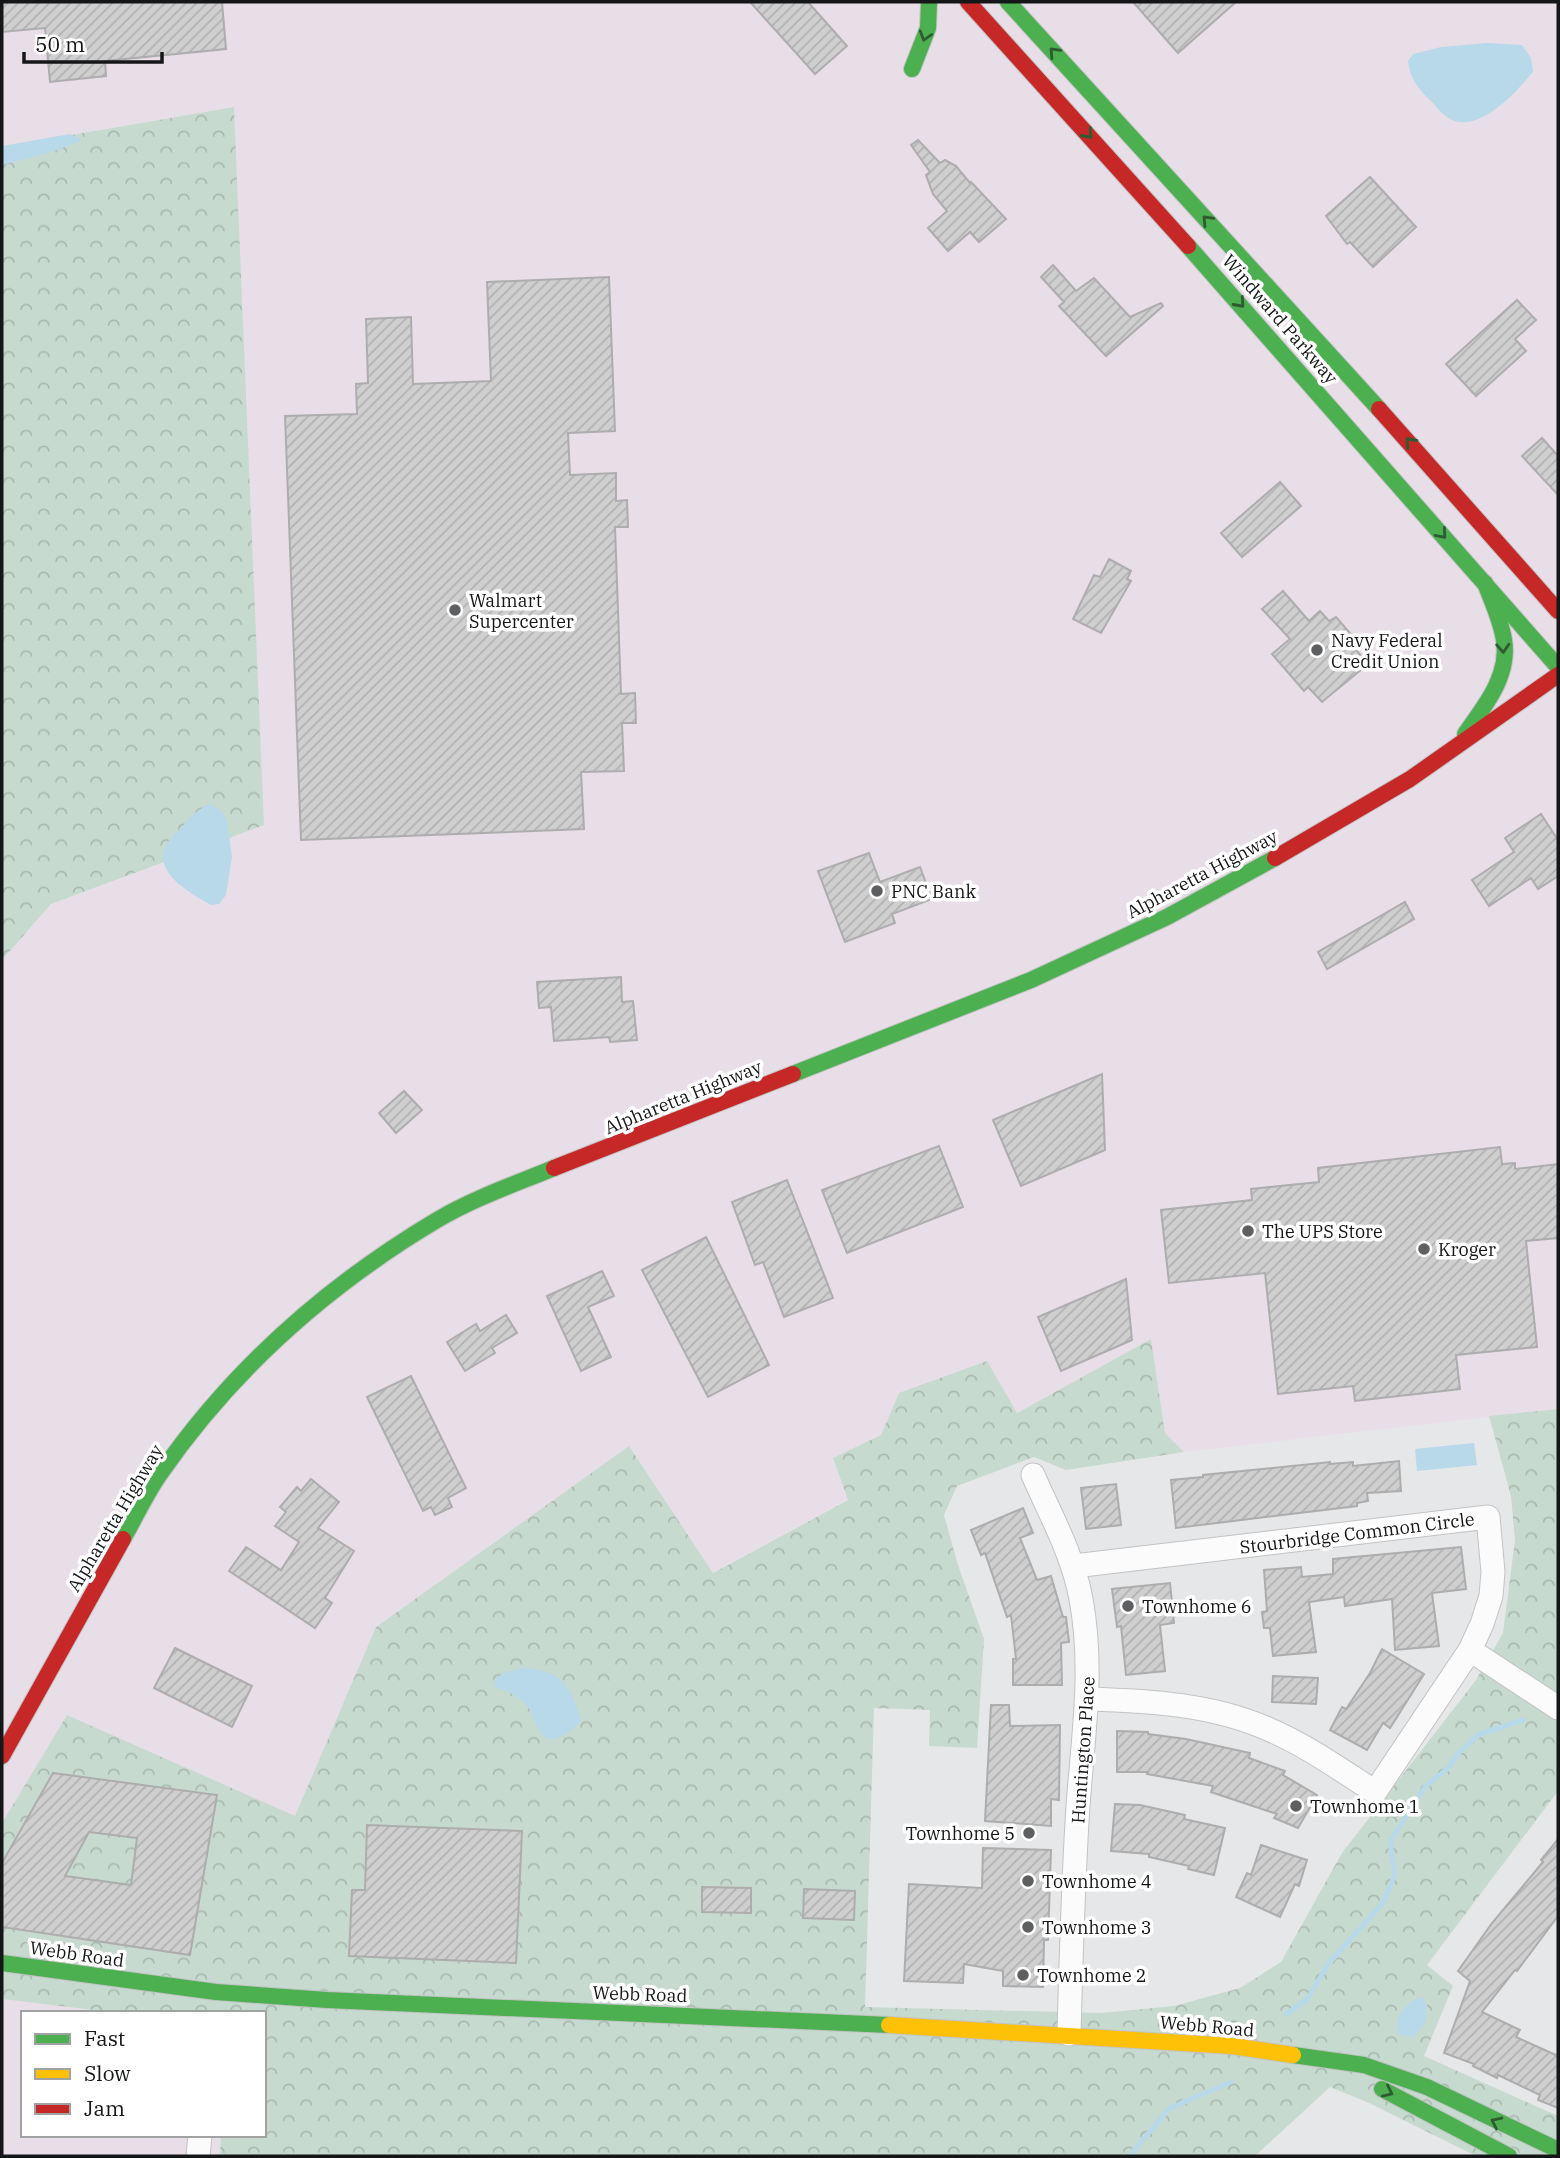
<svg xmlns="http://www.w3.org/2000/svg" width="1560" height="2158" font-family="'IBM Plex Serif',serif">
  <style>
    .commercial { fill: #e8dee7 }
    .forest { fill: url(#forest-crowns) }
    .water { fill: #b8d9ea }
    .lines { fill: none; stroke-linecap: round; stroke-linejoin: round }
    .stream { stroke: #b8d9ea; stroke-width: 5 }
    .building { fill: url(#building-hatch); stroke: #adadae; stroke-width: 2; fill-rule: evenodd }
    .street-casing { stroke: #c2c3c4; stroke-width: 25 }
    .fast-casing { stroke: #c2c3c4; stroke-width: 18 }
    .slow-casing { stroke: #c2c3c4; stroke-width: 18 }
    .jam-casing { stroke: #c2c3c4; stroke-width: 18 }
    .street { stroke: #fbfbfc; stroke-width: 23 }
    .fast { stroke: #4caf50; stroke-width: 16 }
    .slow { stroke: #ffc107; stroke-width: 16 }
    .jam { stroke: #c62828; stroke-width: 16 }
    .oneway { stroke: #2e5b31 }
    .poi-dot { fill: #5e5f60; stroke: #fff; stroke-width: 2.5 }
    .labels { text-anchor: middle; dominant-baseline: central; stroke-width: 7; stroke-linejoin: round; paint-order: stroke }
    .street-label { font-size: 18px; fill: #151617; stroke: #fff }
    .poi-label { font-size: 18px; fill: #151617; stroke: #fff; text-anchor: start }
  </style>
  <defs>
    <pattern id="forest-crowns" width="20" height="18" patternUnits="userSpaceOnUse" patternTransform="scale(1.75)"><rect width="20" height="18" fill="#c7dacf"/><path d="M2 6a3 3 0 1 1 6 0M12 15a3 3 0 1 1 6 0" fill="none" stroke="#aabab1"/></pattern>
    <pattern id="building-hatch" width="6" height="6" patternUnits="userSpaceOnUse" patternTransform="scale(1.75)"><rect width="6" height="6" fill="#cfcfd0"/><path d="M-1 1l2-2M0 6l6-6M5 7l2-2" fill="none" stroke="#b1b1b2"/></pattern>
  </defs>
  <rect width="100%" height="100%" fill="#e6e7e8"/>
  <g class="commercial">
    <path d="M 2,2 L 1558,2 L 1558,1409 L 1184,1452 L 1165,1433 L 1151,1339 L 1016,1413 L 899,1393 L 881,1435 L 833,1459 L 848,1499 L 712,1573 L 629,1446 L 376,1627 L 295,1817 L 67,1715 L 2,1823 L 2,960 L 51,904 L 264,825 L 234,107 L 2,147 Z"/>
    <path d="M 2,1999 L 118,2013 L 23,2013 L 23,2135 L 221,2135 L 220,2156 L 2,2156 Z"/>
  </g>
  <g class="forest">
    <path d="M 234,107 L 264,825 L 51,904 L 2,960 L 2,147 Z"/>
    <path d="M 1151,1339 L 1165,1433 L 1184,1452 L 1066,1470 L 1034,1457 L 957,1486 L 944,1515 L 958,1565 L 984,1639 L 977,1748 L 929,1746 L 930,1710 L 874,1708 L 865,2007 L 1101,2013 L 1174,2006 L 1240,1988 L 1281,1962 L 1342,1853 L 1476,1680 L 1503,1633 L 1515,1540 L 1511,1496 L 1489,1416 L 1558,1409 L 1558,1791 L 1427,1965 L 1453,1986 L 1424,2056 L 1558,2116 L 1558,2156 L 1476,2156 L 1367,2102 L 1330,2087 L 1255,2156 L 220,2156 L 221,2135 L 264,2135 L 264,2013 L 119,2013 L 2,1999 L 2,1823 L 67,1715 L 295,1816 L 376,1627 L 629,1446 L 713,1573 L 848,1500 L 833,1458 L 881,1435 L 899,1393 L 987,1361 L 1017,1413 Z"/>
  </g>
  <g class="water">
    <path d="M 1487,43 L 1522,45 L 1531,58 L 1533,72 C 1517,91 1481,132 1452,120 C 1445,117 1437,108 1432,102 C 1419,90 1410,79 1408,61 L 1413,54 L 1441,47 Z"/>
    <path d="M 70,134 L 82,140 L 55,151 L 2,165 L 2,146 Z"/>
    <path d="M 210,804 L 221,811 L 227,820 L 232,857 L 226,895 L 219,904 L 211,905 C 192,894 152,873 166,845 C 169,839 176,833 181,828 C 190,818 197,809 210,804 Z"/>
    <path d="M 1474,1443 L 1477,1465 L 1417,1471 L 1415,1449 Z"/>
    <path d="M 522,1668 C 561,1670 571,1684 581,1721 C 571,1731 552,1749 540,1732 C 534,1724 533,1714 528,1707 C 520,1696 507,1691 495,1687 L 495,1680 L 503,1673 Z"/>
    <path d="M 1422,1997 L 1427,2005 L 1425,2023 L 1414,2037 L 1398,2034 C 1393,2017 1406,2002 1422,1997 Z"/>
  </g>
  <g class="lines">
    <g class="stream">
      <path d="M 1287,2014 L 1308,1998 L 1329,1963 L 1383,1903 L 1395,1874 L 1390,1842 L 1425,1787 L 1447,1769 L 1461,1750 L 1480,1734 L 1523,1720"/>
      <path d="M 1129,2156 L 1170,2108 L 1231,2082"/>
    </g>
  </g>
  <g class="building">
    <path d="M 2,2 L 222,2 L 226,49 L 105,61 L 106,76 L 50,82 L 45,28 L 2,32 Z"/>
    <path d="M 750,2 L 808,2 L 847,46 L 815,74 Z"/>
    <path d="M 1133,2 L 1236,2 L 1178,53 Z"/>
    <path d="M 918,140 L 940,163 L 945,160 L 956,166 L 970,183 L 971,182 L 1006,219 L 979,242 L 970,232 L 948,251 L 928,228 L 947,211 L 933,194 L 926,175 L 930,172 L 911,145 Z"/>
    <path d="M 1370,177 L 1416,227 L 1373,267 L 1350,242 L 1347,244 L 1326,216 Z"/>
    <path d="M 1053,265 L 1076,291 L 1094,278 L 1130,317 L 1161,303 L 1163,306 L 1106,356 L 1059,306 L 1064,302 L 1041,277 Z"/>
    <path d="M 609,277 L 615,431 L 568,433 L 570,475 L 616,473 L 616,501 L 627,500 L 628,527 L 615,527 L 621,694 L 635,693 L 636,723 L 622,723 L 624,771 L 581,772 L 584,829 L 301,840 L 285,416 L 357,414 L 356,384 L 368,383 L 366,319 L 411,317 L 413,384 L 491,381 L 487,282 Z"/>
    <path d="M 1517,300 L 1536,320 L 1515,339 L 1526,351 L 1476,396 L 1446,364 Z"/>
    <path d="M 1542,438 L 1558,456 L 1558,495 L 1522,456 Z"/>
    <path d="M 1280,482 L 1301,506 L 1242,557 L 1221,533 Z"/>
    <path d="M 1109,559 L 1131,571 L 1127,579 L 1131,581 L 1101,633 L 1073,619 L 1094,575 L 1100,577 Z"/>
    <path d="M 1283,591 L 1309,621 L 1320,611 L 1329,621 L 1336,617 L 1357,641 L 1352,645 L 1368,664 L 1322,702 L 1308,687 L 1304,691 L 1272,654 L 1290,639 L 1262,609 Z"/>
    <path d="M 1541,814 L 1558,840 L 1558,876 L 1538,889 L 1531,878 L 1489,906 L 1472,880 L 1514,852 L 1505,838 Z"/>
    <path d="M 869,853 L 880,882 L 920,867 L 932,899 L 892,914 L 895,923 L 845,942 L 818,871 Z"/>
    <path d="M 1405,902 L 1414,919 L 1327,969 L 1318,952 Z"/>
    <path d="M 621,977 L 622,1002 L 633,1001 L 637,1040 L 610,1042 L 609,1037 L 554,1041 L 551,1007 L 539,1008 L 537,982 Z"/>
    <path d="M 1102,1074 L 1105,1150 L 1021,1186 L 993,1120 Z"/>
    <path d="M 404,1091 L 422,1110 L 396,1133 L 379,1113 Z"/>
    <path d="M 939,1146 L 963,1207 L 847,1253 L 822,1190 Z"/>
    <path d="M 1500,1147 L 1502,1164 L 1515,1163 L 1515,1169 L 1558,1164 L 1558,1238 L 1526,1241 L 1537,1347 L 1456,1355 L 1460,1389 L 1355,1401 L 1353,1386 L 1278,1394 L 1265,1273 L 1169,1283 L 1161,1210 L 1252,1200 L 1251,1189 L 1319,1182 L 1318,1168 Z"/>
    <path d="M 787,1180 L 833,1298 L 784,1317 L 763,1262 L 755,1265 L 732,1202 Z"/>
    <path d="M 706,1237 L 769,1365 L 708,1397 L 642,1270 Z"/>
    <path d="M 602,1271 L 614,1296 L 588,1307 L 611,1357 L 581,1371 L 547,1296 Z"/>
    <path d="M 1126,1279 L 1132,1340 L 1061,1371 L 1038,1317 Z"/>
    <path d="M 506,1315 L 517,1333 L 492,1348 L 495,1353 L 465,1371 L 447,1342 L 476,1324 L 480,1331 Z"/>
    <path d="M 411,1376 L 466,1488 L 448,1498 L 452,1507 L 435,1515 L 431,1507 L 423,1511 L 367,1397 Z"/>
    <path d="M 1399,1461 L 1401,1491 L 1367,1493 L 1368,1501 L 1357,1503 L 1357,1506 L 1176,1528 L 1171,1480 L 1203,1477 L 1203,1475 L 1330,1462 L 1330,1464 L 1353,1462 L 1353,1466 Z"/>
    <path d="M 311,1479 L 339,1502 L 318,1528 L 354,1551 L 325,1598 L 332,1603 L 315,1628 L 229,1571 L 246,1547 L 281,1570 L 299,1542 L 275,1526 L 286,1512 L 280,1507 L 297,1487 L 301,1491 Z"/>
    <path d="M 1116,1484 L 1121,1525 L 1086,1529 L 1081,1488 Z"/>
    <path d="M 1023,1508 L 1033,1533 L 1020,1538 L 1037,1580 L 1051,1576 L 1063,1617 L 1066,1617 L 1069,1642 L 1061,1643 L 1062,1685 L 1013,1685 L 1013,1659 L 1016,1659 L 1011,1615 L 1007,1617 L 985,1553 L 981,1555 L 971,1530 Z"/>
    <path d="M 1461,1547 L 1466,1589 L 1432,1593 L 1439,1646 L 1395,1650 L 1392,1599 L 1345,1606 L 1344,1597 L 1309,1602 L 1316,1652 L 1273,1656 L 1270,1628 L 1264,1628 L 1262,1612 L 1267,1611 L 1264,1570 L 1301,1567 L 1302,1577 L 1333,1574 L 1333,1559 Z"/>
    <path d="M 1170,1583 L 1174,1623 L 1160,1625 L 1165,1671 L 1126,1675 L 1121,1626 L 1117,1627 L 1112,1589 Z"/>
    <path d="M 175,1648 L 252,1686 L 232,1727 L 154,1688 Z"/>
    <path d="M 1382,1649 L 1424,1674 L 1390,1728 L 1383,1723 L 1367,1750 L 1330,1730 L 1342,1707 L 1346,1709 L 1370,1673 Z"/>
    <path d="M 1273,1676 L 1318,1678 L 1316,1704 L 1272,1702 Z"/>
    <path d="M 991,1705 L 1009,1705 L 1010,1726 L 1060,1725 L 1059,1800 L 1051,1799 L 1051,1826 L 985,1821 Z"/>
    <path d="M 1117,1731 L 1148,1732 L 1148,1734 L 1186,1739 L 1250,1753 L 1249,1758 L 1285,1771 L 1283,1775 L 1317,1795 L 1298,1828 L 1274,1818 L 1277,1814 L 1211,1792 L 1213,1786 L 1147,1774 L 1148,1772 L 1117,1772 Z"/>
    <path d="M 53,1773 L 217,1795 L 190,1955 L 2,1927 L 2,1863 ZM 89,1832 L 137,1838 L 131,1885 L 65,1876 Z"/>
    <path d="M 1115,1804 L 1140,1805 L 1185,1815 L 1184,1819 L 1225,1828 L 1214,1875 L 1188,1869 L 1189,1866 L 1149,1857 L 1149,1854 L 1111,1851 Z"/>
    <path d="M 367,1825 L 522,1831 L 516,1963 L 349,1956 L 352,1890 L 365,1890 Z"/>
    <path d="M 1558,1839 L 1558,1916 L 1517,1971 L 1515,1970 L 1482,2012 L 1520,2030 L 1516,2037 L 1558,2056 L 1558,2108 L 1538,2100 L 1540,2095 L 1498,2075 L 1497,2078 L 1473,2066 L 1474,2064 L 1444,2053 L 1470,1981 L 1458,1971 L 1492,1923 L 1543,1862 L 1541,1860 Z"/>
    <path d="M 1261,1845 L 1307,1860 L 1299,1886 L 1295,1884 L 1280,1917 L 1236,1897 L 1247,1873 L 1251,1875 Z"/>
    <path d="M 983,1848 L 1051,1850 L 1048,1940 L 1044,1940 L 1043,1987 L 1003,1986 L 1003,1971 L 964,1964 L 963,1983 L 904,1981 L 909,1884 L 982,1888 Z"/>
    <path d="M 702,1887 L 751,1888 L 751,1913 L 702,1912 Z"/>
    <path d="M 804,1889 L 855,1891 L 854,1920 L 803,1918 Z"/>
  </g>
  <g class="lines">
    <defs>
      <g id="street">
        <path d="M 1033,1475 C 1051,1516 1073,1555 1081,1599 C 1094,1669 1083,1736 1078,1806 C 1073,1882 1071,1958 1069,2034"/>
        <path d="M 1074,1566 L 1488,1517 L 1493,1572 L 1491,1596 L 1482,1624 L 1470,1650 L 1375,1792 C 1341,1770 1306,1745 1268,1729 C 1211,1704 1150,1701 1088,1699"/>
        <path d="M 1470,1650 L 1558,1708"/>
        <path d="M 198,2156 L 200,2135"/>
      </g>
      <g id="fast">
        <path d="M 1008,2 L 1379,409"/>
        <path d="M 912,69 L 928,28 L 929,2"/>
        <path d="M 1188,246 L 1558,667"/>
        <path d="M 1465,734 C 1484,707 1510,676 1504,640 C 1501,620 1492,602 1485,583"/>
        <path d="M 793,1074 L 1031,980 L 1167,917 L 1275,858"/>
        <path d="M 123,1539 C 135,1518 146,1494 160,1474 C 232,1370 328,1285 437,1220 C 474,1198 515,1184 554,1168"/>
        <path d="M 2,1963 L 216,1992 L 327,2000 L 889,2025"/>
        <path d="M 1293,2055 L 1364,2065 L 1427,2087 L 1558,2150"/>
        <path d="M 1382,2089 L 1509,2156"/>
      </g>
      <path id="slow" d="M 889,2025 L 1232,2046 L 1293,2055"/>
      <g id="jam">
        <path d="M 968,2 L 1188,246"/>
        <path d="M 1379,409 L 1558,611"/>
        <path d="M 1275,858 L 1410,779 L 1558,675"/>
        <path d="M 554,1168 L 793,1074"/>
        <path d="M 2,1756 L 123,1539"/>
      </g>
    </defs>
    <use href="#street" class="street-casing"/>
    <use href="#fast" class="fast-casing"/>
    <use href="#slow" class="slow-casing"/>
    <use href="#jam" class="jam-casing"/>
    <use href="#street" class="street"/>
    <use href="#fast" class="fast"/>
    <use href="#slow" class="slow"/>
    <use href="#jam" class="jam"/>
  </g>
  <defs><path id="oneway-chevron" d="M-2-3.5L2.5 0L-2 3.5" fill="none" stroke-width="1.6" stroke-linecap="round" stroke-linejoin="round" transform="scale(1.75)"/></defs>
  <g class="oneway">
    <use href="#oneway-chevron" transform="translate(925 36) rotate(107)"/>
    <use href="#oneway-chevron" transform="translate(1054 52) rotate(-133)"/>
    <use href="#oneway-chevron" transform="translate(1088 134) rotate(48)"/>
    <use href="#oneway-chevron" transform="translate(1207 220) rotate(-133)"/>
    <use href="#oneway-chevron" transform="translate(1240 303) rotate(48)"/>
    <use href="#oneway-chevron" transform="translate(1410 442) rotate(-132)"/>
    <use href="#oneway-chevron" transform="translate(1442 534) rotate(49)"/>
    <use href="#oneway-chevron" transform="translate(1503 648) rotate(87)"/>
    <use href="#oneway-chevron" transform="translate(1388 2092) rotate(25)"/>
    <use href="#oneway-chevron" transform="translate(1496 2122) rotate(-154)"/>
  </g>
  <g class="poi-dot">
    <circle cx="455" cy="610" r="7"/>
    <circle cx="1317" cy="650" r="7"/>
    <circle cx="877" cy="891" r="7"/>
    <circle cx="1248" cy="1231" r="7"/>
    <circle cx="1424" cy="1249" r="7"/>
    <circle cx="1128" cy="1606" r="7"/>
    <circle cx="1296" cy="1806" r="7"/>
    <circle cx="1029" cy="1833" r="7"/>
    <circle cx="1028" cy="1881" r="7"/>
    <circle cx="1028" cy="1927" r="7"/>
    <circle cx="1023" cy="1975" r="7"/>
  </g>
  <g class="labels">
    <g class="street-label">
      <text transform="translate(1280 319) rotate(49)">Windward Parkway</text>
      <text transform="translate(1202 874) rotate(-28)">Alpharetta Highway</text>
      <text transform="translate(683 1097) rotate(-22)">Alpharetta Highway</text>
      <text transform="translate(115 1518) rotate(-59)">Alpharetta Highway</text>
      <text transform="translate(1357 1533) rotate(-7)">Stourbridge Common Circle</text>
      <text transform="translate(1083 1750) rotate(-86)">Huntington Place</text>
      <text transform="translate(77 1954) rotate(8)">Webb Road</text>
      <text transform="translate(640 1994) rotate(2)">Webb Road</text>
      <text transform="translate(1207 2026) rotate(5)">Webb Road</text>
    </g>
    <g class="poi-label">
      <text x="469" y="600">Walmart<tspan x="469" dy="21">Supercenter</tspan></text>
      <text x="1331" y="640">Navy Federal<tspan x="1331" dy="21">Credit Union</tspan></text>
      <text x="891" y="891">PNC Bank</text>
      <text x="1262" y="1231">The UPS Store</text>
      <text x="1438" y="1249">Kroger</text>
      <text x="1142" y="1606">Townhome 6</text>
      <text x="1310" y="1806">Townhome 1</text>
      <text x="1015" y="1833" text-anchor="end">Townhome 5</text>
      <text x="1042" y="1881">Townhome 4</text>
      <text x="1042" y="1927">Townhome 3</text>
      <text x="1037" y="1975">Townhome 2</text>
    </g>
  </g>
  <rect width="1560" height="2158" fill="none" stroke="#151617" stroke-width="7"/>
  <rect x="21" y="2011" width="245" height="126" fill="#ffffff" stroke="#a1a2a2" stroke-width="2"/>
  <rect x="35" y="2034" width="35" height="10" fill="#4caf50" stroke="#a1a2a2" stroke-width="2"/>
  <text x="84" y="2046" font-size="21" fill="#151617">Fast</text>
  <rect x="35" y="2069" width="35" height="10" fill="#ffc107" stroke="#a1a2a2" stroke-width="2"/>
  <text x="84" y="2081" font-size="21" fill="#151617">Slow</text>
  <rect x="35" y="2104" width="35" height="10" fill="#c62828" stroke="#a1a2a2" stroke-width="2"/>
  <text x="84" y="2116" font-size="21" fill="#151617">Jam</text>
  <path d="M24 52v10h138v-10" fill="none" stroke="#151617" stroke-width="3.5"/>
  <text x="35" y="52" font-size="21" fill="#151617" stroke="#ffffff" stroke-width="5" paint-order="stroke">50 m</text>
</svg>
